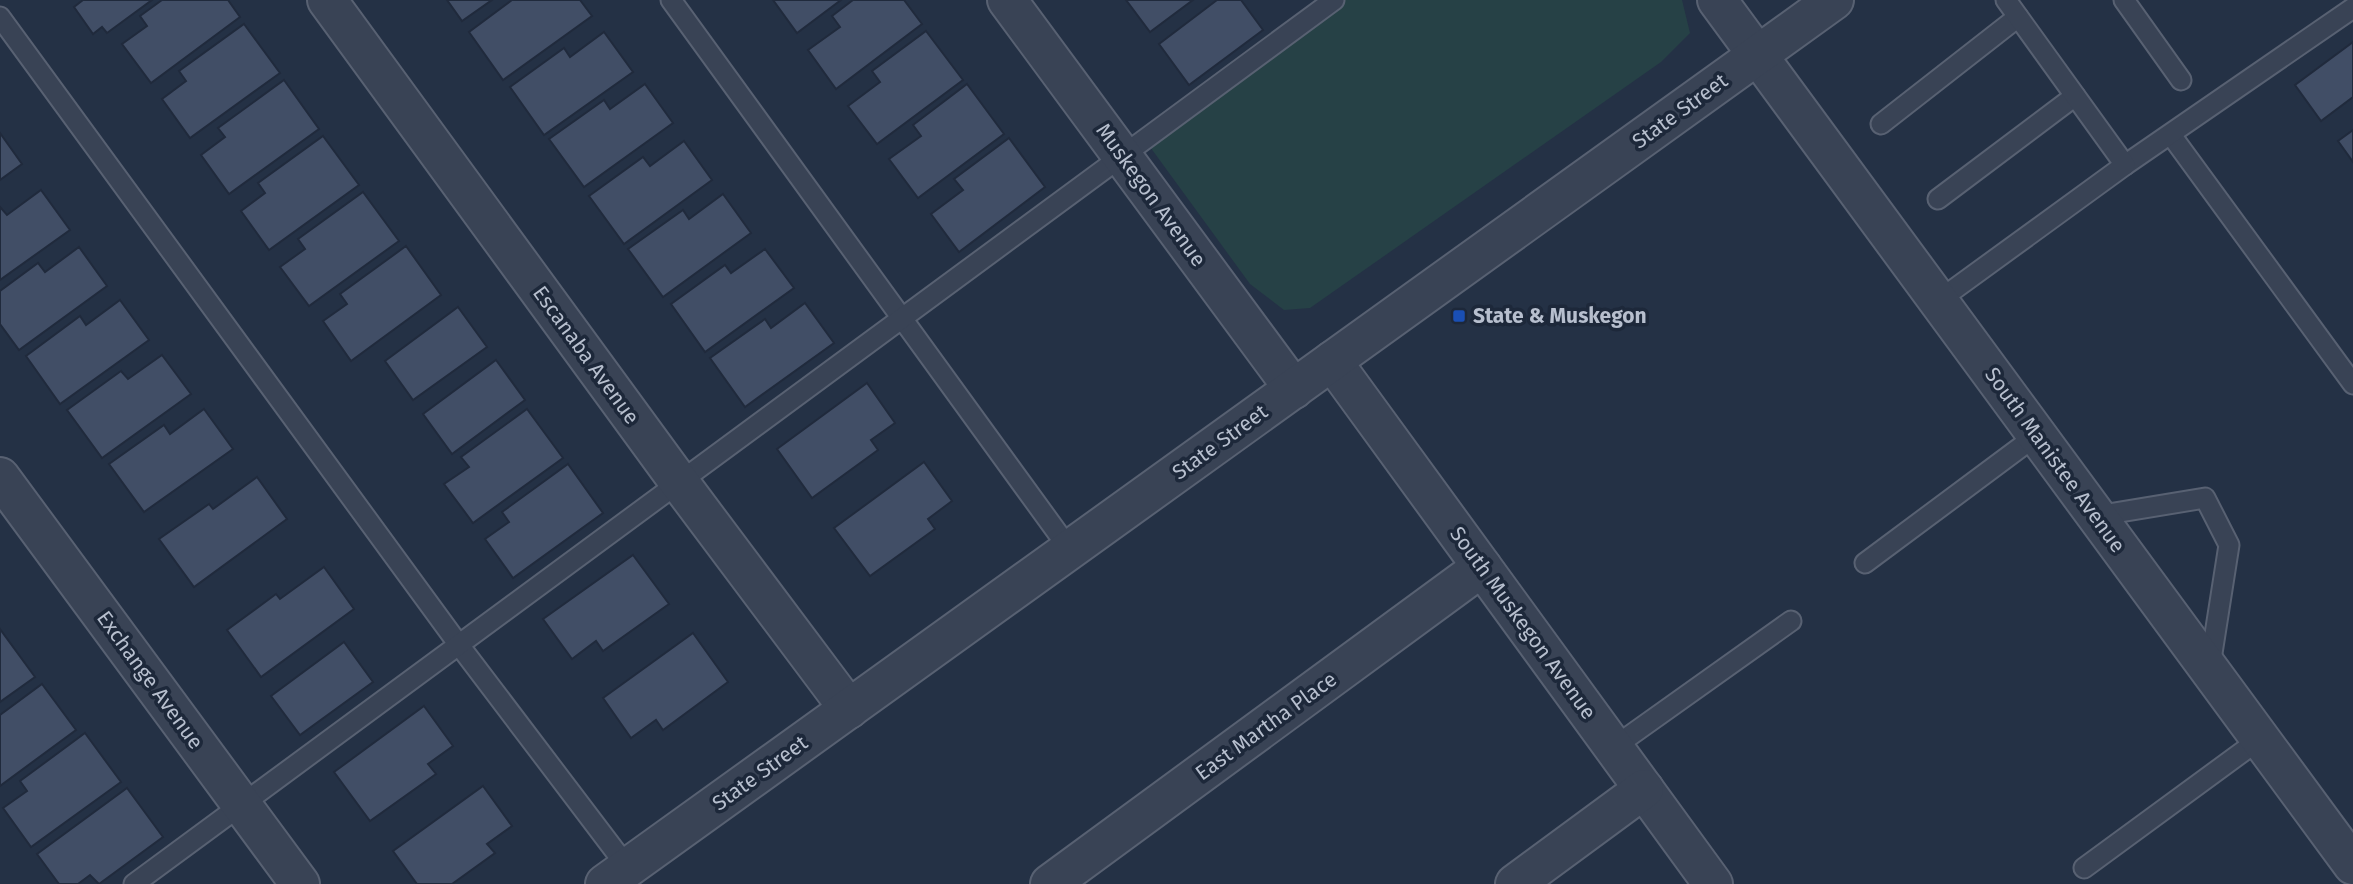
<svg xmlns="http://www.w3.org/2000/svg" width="2353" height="884" font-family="'Fira Sans',sans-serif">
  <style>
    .green { fill: #264146 }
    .building { fill: #414e66; stroke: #202a3c; stroke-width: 2 }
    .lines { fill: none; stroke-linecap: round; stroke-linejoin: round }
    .service-casing { stroke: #586172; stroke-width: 23 }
    .minor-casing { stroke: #586172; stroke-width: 42 }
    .tertiary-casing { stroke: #586172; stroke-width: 42 }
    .service { stroke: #394355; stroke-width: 19 }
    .minor { stroke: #394355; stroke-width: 38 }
    .tertiary { stroke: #394355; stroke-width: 38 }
    .transit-dot { fill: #1a4fb4; stroke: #1d283a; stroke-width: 2.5 }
    .labels { text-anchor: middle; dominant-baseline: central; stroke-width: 7; stroke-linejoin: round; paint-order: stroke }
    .street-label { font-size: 21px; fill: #b7bfce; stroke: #1d283a }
    .poi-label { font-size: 21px; font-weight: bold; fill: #b7bfce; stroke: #1d283a; text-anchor: start }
  </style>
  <rect width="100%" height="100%" fill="#243145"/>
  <path class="green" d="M 1338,0 L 1682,0 L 1690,33 L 1661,62 L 1310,308 L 1284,310 L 1250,284 L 1145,140 Z"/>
  <g class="building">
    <path d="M 83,0 L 152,0 L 107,33 L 102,27 L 93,34 L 74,7 Z"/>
    <path d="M 162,0 L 228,0 L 240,17 L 151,83 L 122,44 L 147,26 L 140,16 Z"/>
    <path d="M 447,0 L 492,0 L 462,21 Z"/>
    <path d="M 512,0 L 580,0 L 592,16 L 503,80 L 469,32 Z"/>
    <path d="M 773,0 L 841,0 L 797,33 Z"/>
    <path d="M 853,0 L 904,0 L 922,24 L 836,89 L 808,50 L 840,27 L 832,16 Z"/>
    <path d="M 1126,0 L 1193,0 L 1150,32 Z"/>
    <path d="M 1217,0 L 1241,0 L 1263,30 L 1189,85 L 1159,44 Z"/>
    <path d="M 244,24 L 280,73 L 190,138 L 162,99 L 186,81 L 179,71 Z"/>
    <path d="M 926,31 L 963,80 L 877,144 L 848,106 L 880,82 L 872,71 Z"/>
    <path d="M 604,32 L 633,72 L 544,135 L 510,87 L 564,48 L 570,57 Z"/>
    <path d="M 2353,42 L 2353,97 L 2321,121 L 2295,85 Z"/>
    <path d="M 284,80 L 319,129 L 229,194 L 201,155 L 225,137 L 218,128 Z"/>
    <path d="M 645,84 L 673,123 L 584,187 L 549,139 L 604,100 L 610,109 Z"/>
    <path d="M 967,84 L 1004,134 L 918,198 L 889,159 L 921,136 L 913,125 Z"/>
    <path d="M 2353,130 L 2353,162 L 2338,141 Z"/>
    <path d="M 0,133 L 22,164 L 0,180 Z"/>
    <path d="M 323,136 L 359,185 L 269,250 L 241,211 L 265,193 L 258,183 Z"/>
    <path d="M 1009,138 L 1045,187 L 959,252 L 931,214 L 963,190 L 954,179 Z"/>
    <path d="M 684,141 L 712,180 L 624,244 L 589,196 L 643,157 L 650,166 Z"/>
    <path d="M 41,190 L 70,230 L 0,280 L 0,207 L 7,215 Z"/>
    <path d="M 363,192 L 399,241 L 309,306 L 280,267 L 305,249 L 298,239 Z"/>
    <path d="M 723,194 L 751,233 L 663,297 L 628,249 L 683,210 L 689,219 Z"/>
    <path d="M 406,246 L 441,295 L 351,361 L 323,321 L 347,304 L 340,294 Z"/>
    <path d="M 79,247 L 107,286 L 19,350 L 0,324 L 0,291 L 38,263 L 45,272 Z"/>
    <path d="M 765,249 L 794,288 L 705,352 L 671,304 L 725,265 L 731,273 Z"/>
    <path d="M 120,300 L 149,340 L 60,404 L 26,356 L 80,316 L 86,325 Z"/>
    <path d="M 805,303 L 834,343 L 745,407 L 710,358 L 765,319 L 771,328 Z"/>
    <path d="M 458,307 L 487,347 L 413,400 L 385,361 Z"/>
    <path d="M 162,355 L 191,394 L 102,458 L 67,410 L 121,371 L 128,379 Z"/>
    <path d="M 496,360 L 525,400 L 452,454 L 423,414 Z"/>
    <path d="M 867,383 L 895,423 L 871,440 L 878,450 L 812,498 L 777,449 Z"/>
    <path d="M 204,409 L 233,449 L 144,512 L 109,464 L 164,425 L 170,434 Z"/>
    <path d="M 527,409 L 563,458 L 473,523 L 444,484 L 469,467 L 461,457 Z"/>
    <path d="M 924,462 L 952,501 L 928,519 L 935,529 L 870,576 L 834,528 Z"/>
    <path d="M 568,464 L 603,513 L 513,578 L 485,539 L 509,522 L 502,512 Z"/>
    <path d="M 257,477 L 287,519 L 194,587 L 159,539 L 209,504 L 213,509 Z"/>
    <path d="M 633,555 L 669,604 L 603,651 L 596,641 L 572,659 L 543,619 Z"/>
    <path d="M 324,567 L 354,609 L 261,677 L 227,630 L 276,594 L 280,599 Z"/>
    <path d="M 0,629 L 35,677 L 0,702 Z"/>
    <path d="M 693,633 L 728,682 L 663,730 L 656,720 L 631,738 L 603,698 Z"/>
    <path d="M 344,642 L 373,682 L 300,735 L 271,696 Z"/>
    <path d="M 42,684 L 76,730 L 0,786 L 0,715 Z"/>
    <path d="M 424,706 L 453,746 L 428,764 L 436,774 L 370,821 L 334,772 Z"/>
    <path d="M 85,733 L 121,782 L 31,847 L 3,808 L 27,791 L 20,781 Z"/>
    <path d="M 483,786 L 512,826 L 487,844 L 495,853 L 452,884 L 417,884 L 393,851 Z"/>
    <path d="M 127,788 L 163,837 L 99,884 L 90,875 L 78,884 L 59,884 L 37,854 Z"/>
  </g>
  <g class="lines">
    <defs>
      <g id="service">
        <path d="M 671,0 L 1070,550"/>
        <path d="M 2124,0 L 2181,80"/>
        <path d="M 0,17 L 459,645 L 628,868"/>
        <path d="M 1881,124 L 2018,17"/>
        <path d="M 2171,135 L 2353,384"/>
        <path d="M 2125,165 L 2353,8"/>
        <path d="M 1938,199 L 2075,96"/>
        <path d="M 1938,301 L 2125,165 L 2006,0"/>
        <path d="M 2096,516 L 2205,498 L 2229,545 L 2210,666"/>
        <path d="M 1865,563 L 2037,435"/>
        <path d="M 1614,747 L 1791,621"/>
        <path d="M 2084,868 L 2260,739"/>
        <path d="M 134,884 L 1334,0"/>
      </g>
      <g id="minor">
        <path d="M 327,0 L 679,482 L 849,709"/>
        <path d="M 1007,0 L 1294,389"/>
        <path d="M 1717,0 L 2353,865"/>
        <path d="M 1332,361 L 1713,884"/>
        <path d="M 0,477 L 300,884"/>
        <path d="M 1050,884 L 1482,567"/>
        <path d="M 1515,884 L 1644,789"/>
      </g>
      <path id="tertiary" d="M 605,884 L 1834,0"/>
    </defs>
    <use href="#service" class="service-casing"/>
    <use href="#minor" class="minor-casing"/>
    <use href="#tertiary" class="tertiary-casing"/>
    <use href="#service" class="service"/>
    <use href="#minor" class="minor"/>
    <use href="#tertiary" class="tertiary"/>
  </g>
  <rect class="transit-dot" x="1452" y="309" width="14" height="14" rx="3.5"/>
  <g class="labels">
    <g class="street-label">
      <text transform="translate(1680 111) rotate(-36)">State Street</text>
      <text transform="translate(1151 195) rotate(54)">Muskegon Avenue</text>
      <text transform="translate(586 355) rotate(54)">Escanaba Avenue</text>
      <text transform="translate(1220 442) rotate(-36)">State Street</text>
      <text transform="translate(2055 460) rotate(54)">South Manistee Avenue</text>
      <text transform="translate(1523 623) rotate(54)">South Muskegon Avenue</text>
      <text transform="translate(150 680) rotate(54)">Exchange Avenue</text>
      <text transform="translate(1266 726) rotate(-36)">East Martha Place</text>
      <text transform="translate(760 773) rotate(-36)">State Street</text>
    </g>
    <g class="poi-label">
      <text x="1473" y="316">State &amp; Muskegon</text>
    </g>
  </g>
</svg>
